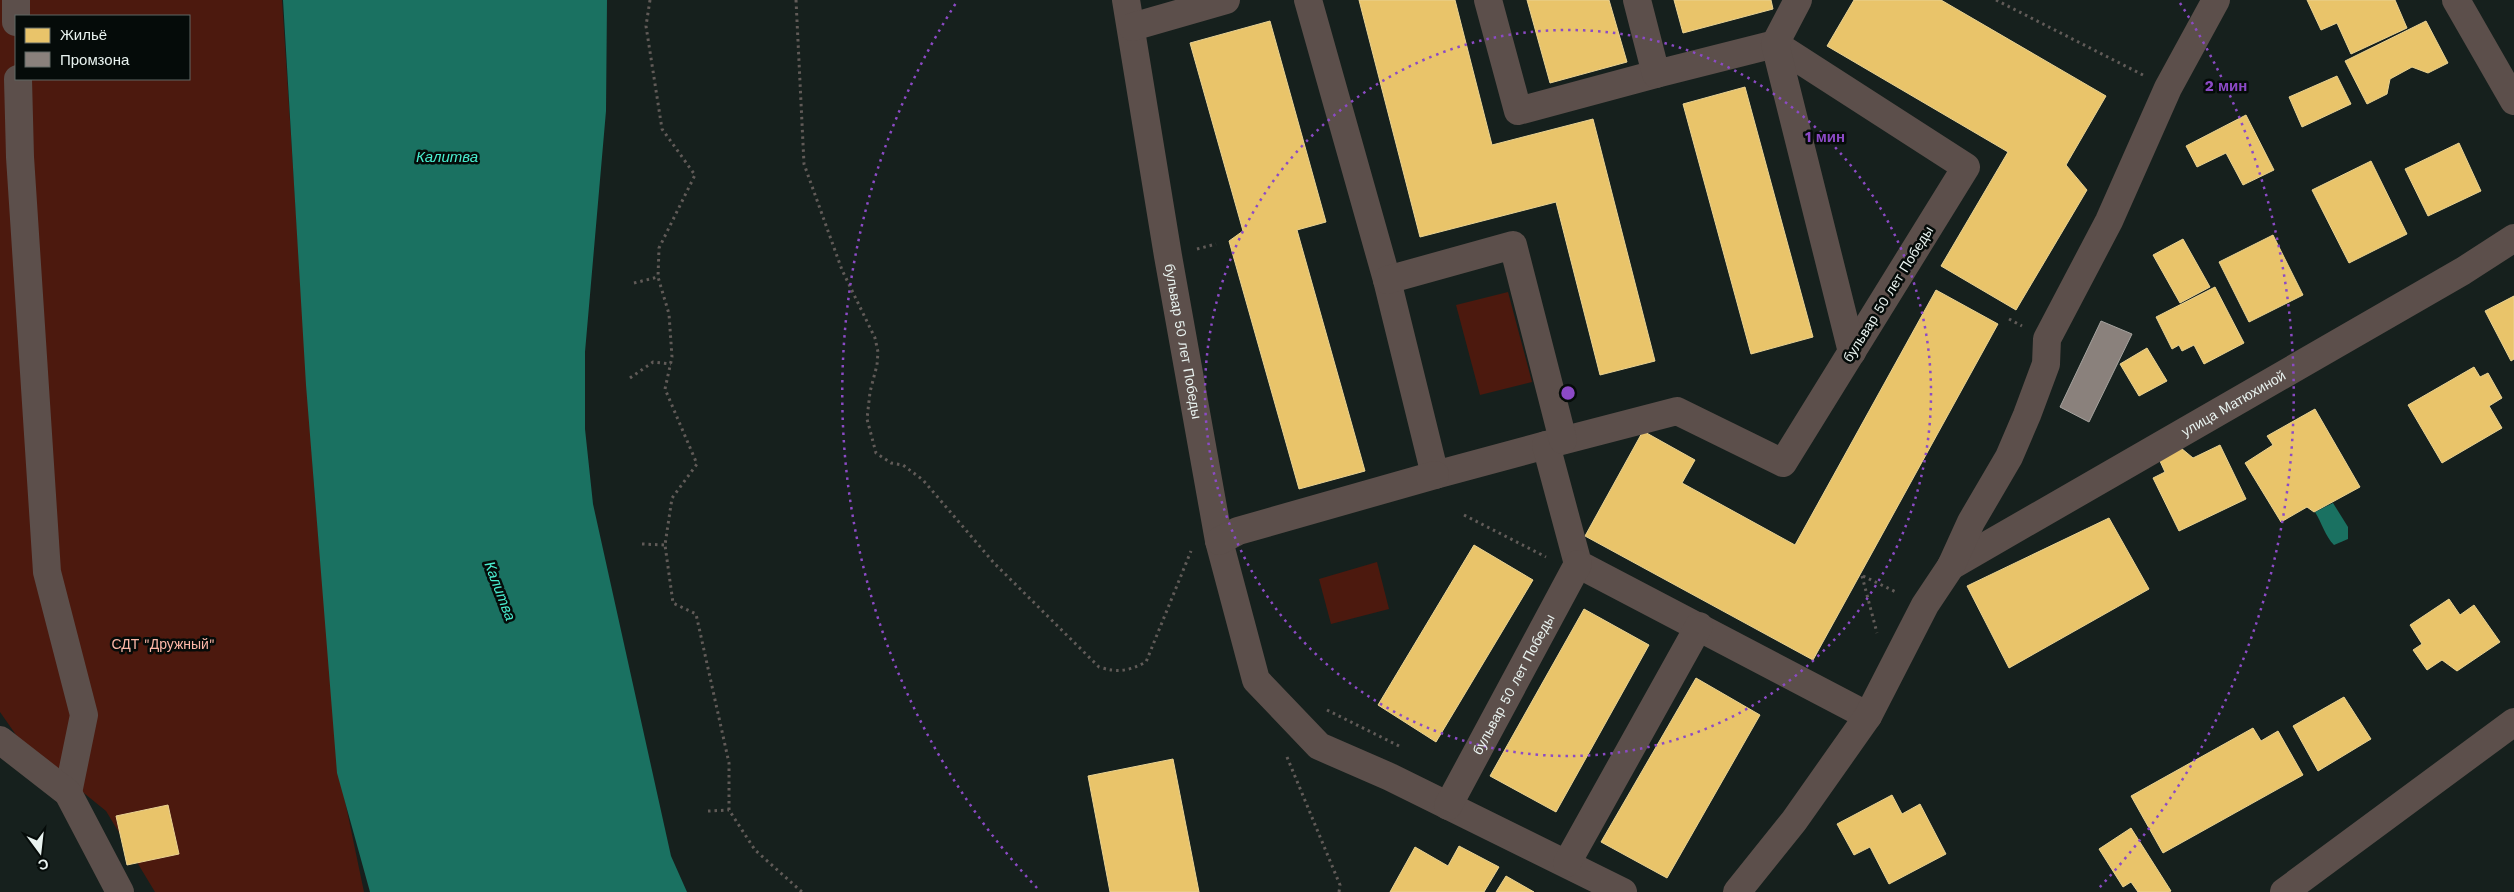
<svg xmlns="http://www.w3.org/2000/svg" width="2514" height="892" font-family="'Work Sans',sans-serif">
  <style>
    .green { fill: #4c190e; fill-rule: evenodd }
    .water { fill: #1a7161 }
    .homes { fill: #e9c46a; stroke: #e9d292 }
    .industry { fill: #8a817c; stroke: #a6a39f }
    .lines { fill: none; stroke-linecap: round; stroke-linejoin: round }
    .path { stroke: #615b58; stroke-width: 3; stroke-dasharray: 2.5 4; stroke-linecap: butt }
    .minor { stroke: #5c4f4b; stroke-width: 28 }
    .ring { fill: none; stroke: #8c4ac6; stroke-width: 2.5; stroke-dasharray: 2.5 5 }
    .labels { text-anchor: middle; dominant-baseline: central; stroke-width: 5; stroke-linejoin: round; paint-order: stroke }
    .street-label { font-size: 14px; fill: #e9f3f0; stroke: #050b09 }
    .park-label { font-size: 14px; fill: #fdb8a8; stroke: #050b09 }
    .water-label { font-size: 15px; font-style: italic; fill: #4aeed0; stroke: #050b09 }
    .centre { fill: #8c4ac6; stroke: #050b09; stroke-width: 2.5 }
    .ring-label { font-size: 15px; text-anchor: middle; font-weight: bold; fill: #8c4ac6; stroke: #050b09; stroke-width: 5; stroke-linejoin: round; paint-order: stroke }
  </style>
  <rect width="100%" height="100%" fill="#16201d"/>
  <g class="green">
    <path d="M 0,0 L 282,0 L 314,485 L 340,777 L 364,892 L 155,892 L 106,811 L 21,742 L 0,712 ZM 16,16 L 189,16 L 189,79 L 16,79 Z"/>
    <path d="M 1508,292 L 1532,382 L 1480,395 L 1456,305 Z"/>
    <path d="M 1377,562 L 1389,609 L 1331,624 L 1319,579 Z"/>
  </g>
  <g class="water">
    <path d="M 283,0 L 607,0 L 606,111 L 585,352 L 585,429 L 593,504 L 671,856 L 687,892 L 370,892 L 337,773 L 306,385 Z"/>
    <path d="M 2333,503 L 2348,527 L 2348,539 L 2334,545 C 2325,536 2322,523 2315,512 Z"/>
  </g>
  <g class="homes">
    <path d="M 1359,0 L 1455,0 L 1492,145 L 1593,119 L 1655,361 L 1600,375 L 1556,202 L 1420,237 Z"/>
    <path d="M 1527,0 L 1609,0 L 1627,62 L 1550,83 Z"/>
    <path d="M 1674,0 L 1771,0 L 1773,9 L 1683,33 Z"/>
    <path d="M 1854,0 L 1941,0 L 2106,96 L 2066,165 L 2087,190 L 2016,310 L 1941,266 L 2008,152 L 1827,46 Z"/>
    <path d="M 2307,0 L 2395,0 L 2407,28 L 2351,54 L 2337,23 L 2321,30 Z"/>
    <path d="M 1270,21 L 1326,222 L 1297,230 L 1365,471 L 1299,489 L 1229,241 L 1243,231 L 1190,43 Z"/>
    <path d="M 2426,21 L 2448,63 L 2428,73 L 2412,67 L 2390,79 L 2387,94 L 2367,104 L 2345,61 Z"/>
    <path d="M 2337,76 L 2351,104 L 2302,127 L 2289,97 Z"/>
    <path d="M 1745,87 L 1813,337 L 1751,354 L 1683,104 Z"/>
    <path d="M 2246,115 L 2274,170 L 2243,185 L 2226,153 L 2197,167 L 2186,146 Z"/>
    <path d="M 2459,143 L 2481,191 L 2428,216 L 2405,169 Z"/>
    <path d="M 2371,161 L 2407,234 L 2349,263 L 2312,190 Z"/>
    <path d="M 2273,235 L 2303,295 L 2249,322 L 2219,262 Z"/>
    <path d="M 2183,239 L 2210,287 L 2180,303 L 2153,255 Z"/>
    <path d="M 2215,287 L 2244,343 L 2204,364 L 2194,345 L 2182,351 L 2179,345 L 2172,349 L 2156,317 Z"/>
    <path d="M 1936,290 L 1998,324 L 1813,660 L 1585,536 L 1643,431 L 1695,460 L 1682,483 L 1795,545 Z"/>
    <path d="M 2514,296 L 2514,359 L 2511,361 L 2485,311 Z"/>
    <path d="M 2147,348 L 2167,381 L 2139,396 L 2120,364 Z"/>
    <path d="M 2474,367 L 2480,377 L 2488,373 L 2502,398 L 2489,406 L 2502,428 L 2442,463 L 2408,405 Z"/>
    <path d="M 2315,409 L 2360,487 L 2314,512 L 2307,507 L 2281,522 L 2245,463 L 2273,445 L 2267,436 Z"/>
    <path d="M 2220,445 L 2246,499 L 2179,531 L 2153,478 L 2165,472 L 2159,459 L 2181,448 L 2193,458 Z"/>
    <path d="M 2109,518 L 2149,589 L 2009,668 L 1967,586 Z"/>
    <path d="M 1474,545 L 1533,580 L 1436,742 L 1378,705 Z"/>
    <path d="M 2449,599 L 2460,615 L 2474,605 L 2500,642 L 2457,671 L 2442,660 L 2427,670 L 2413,650 L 2422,644 L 2410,625 Z"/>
    <path d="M 1584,609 L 1649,645 L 1556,812 L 1490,776 Z"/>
    <path d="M 1696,678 L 1760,715 L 1667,878 L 1601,842 Z"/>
    <path d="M 2344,697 L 2371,739 L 2318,771 L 2293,726 Z"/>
    <path d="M 2253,728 L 2261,741 L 2278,731 L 2303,775 L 2163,853 L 2131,796 Z"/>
    <path d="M 1173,759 L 1199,892 L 1110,892 L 1088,776 Z"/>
    <path d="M 1892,795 L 1902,814 L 1920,804 L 1946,854 L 1889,884 L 1870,847 L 1854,855 L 1837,824 Z"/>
    <path d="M 168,805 L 179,854 L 127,865 L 116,816 Z"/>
    <path d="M 2131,828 L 2171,891 L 2169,892 L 2138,892 L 2131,882 L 2123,887 L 2099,849 Z"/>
    <path d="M 1459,846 L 1499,867 L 1484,892 L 1390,892 L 1415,847 L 1448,866 Z"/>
    <path d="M 1506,876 L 1534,892 L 1496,892 Z"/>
  </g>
  <path class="industry" d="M 2101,321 L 2132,334 L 2089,422 L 2060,407 Z"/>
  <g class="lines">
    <g class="path">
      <path d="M 650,0 L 646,26 L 662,129 L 695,175 L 659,248 L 658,277 L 669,314 L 672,357 L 665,389 L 697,464 L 672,498 L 665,545 L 673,603 L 696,614 L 729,763 L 729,810 L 755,850 L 802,892"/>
      <path d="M 796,0 L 804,164 L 842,270 L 875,338 L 878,352 L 877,365 L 870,392 L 867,419 L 876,453 L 891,463 L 903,465 L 923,480 L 994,563 L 1099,667 C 1118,673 1129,671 1146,662 L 1191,551"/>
      <path d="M 1996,0 L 2143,75"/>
      <path d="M 1197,249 L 1216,244"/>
      <path d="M 634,283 L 658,277"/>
      <path d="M 2009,319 L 2022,326"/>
      <path d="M 630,378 L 653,362 L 671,364"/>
      <path d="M 1464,515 L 1546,557"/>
      <path d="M 642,544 L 665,545"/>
      <path d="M 1862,576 L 1877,633"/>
      <path d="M 1863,576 L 1898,593"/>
      <path d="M 1327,710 L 1399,746"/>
      <path d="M 1287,757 L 1340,885 L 1339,892"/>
      <path d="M 708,811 L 729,810"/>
    </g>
    <g class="minor">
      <path d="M 16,0 L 16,22"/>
      <path id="s1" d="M 1126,0 L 1168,256 L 1219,541 L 1256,680 L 1319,746 L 1390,777 L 1623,892"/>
      <path d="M 1308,0 L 1387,280 L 1435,475 L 1546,445"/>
      <path d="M 1488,0 L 1518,111 L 1656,74"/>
      <path d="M 1637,0 L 1656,74 L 1775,44 L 1966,167 L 1783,463 L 1677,411 L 1546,445 L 1578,564 L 1868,716"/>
      <path d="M 1798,0 L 1775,44 L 1852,352"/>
      <path d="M 2456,0 L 2514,101"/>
      <path d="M 1132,27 L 1226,0"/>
      <path d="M 18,79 L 20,157 L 47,572 L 84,715 L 68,793"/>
      <path d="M 1387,280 L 1513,245 L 1563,440"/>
      <path d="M 1219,541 L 1238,531 L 1435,475"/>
      <path id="s2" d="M 1951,566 L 2463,271 L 2514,238"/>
      <path d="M 0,740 L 68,793 L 120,892"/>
      <path id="s3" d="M 1448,806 L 1578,564"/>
      <path d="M 1567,863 L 1699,626"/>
      <path d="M 1737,892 L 1794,821 L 1868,716 L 1925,605 L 1951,566 L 1971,522 L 2009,457 L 2027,415 L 2046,364 L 2047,339 L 2109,221 L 2168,88 L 2216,0"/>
      <path d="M 2284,892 L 2514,722"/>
    </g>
  </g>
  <g class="ring">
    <circle cx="1568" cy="393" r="363"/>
    <path d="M1037 888A726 726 0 0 1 956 3M2180 3A726 726 0 0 1 2099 888"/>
  </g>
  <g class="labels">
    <g class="street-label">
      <text transform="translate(1888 294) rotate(-58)">бульвар 50 лет Победы</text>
      <text stroke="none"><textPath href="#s1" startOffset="346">бульвар 50 лет Победы</textPath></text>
      <text stroke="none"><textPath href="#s2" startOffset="326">улица Матюхиной</textPath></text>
      <text stroke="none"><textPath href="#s3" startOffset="138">бульвар 50 лет Победы</textPath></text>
    </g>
    <g class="park-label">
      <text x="163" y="644">СДТ "Дружный"</text>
    </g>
    <g class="water-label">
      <text x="447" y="157">Калитва</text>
      <text transform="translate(500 591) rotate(69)">Калитва</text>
    </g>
  </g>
  <circle cx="1568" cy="393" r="8" class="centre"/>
  <g class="ring-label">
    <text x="2226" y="91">2 мин</text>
    <text x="1825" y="142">1 мин</text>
  </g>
  <rect x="15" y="15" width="175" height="65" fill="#050b09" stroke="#606865"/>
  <rect x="25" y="28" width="25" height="15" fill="#e9c46a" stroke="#606865"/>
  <text x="60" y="40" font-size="15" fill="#e9f3f0">Жильё</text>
  <rect x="25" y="52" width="25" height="15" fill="#8a817c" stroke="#606865"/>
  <text x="60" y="65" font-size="15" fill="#e9f3f0">Промзона</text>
  <g transform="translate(40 852) rotate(165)" stroke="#050b09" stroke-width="4" paint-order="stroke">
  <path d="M0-4L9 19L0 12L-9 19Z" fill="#e9f3f0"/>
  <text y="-8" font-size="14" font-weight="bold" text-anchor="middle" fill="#e9f3f0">С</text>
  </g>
</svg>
